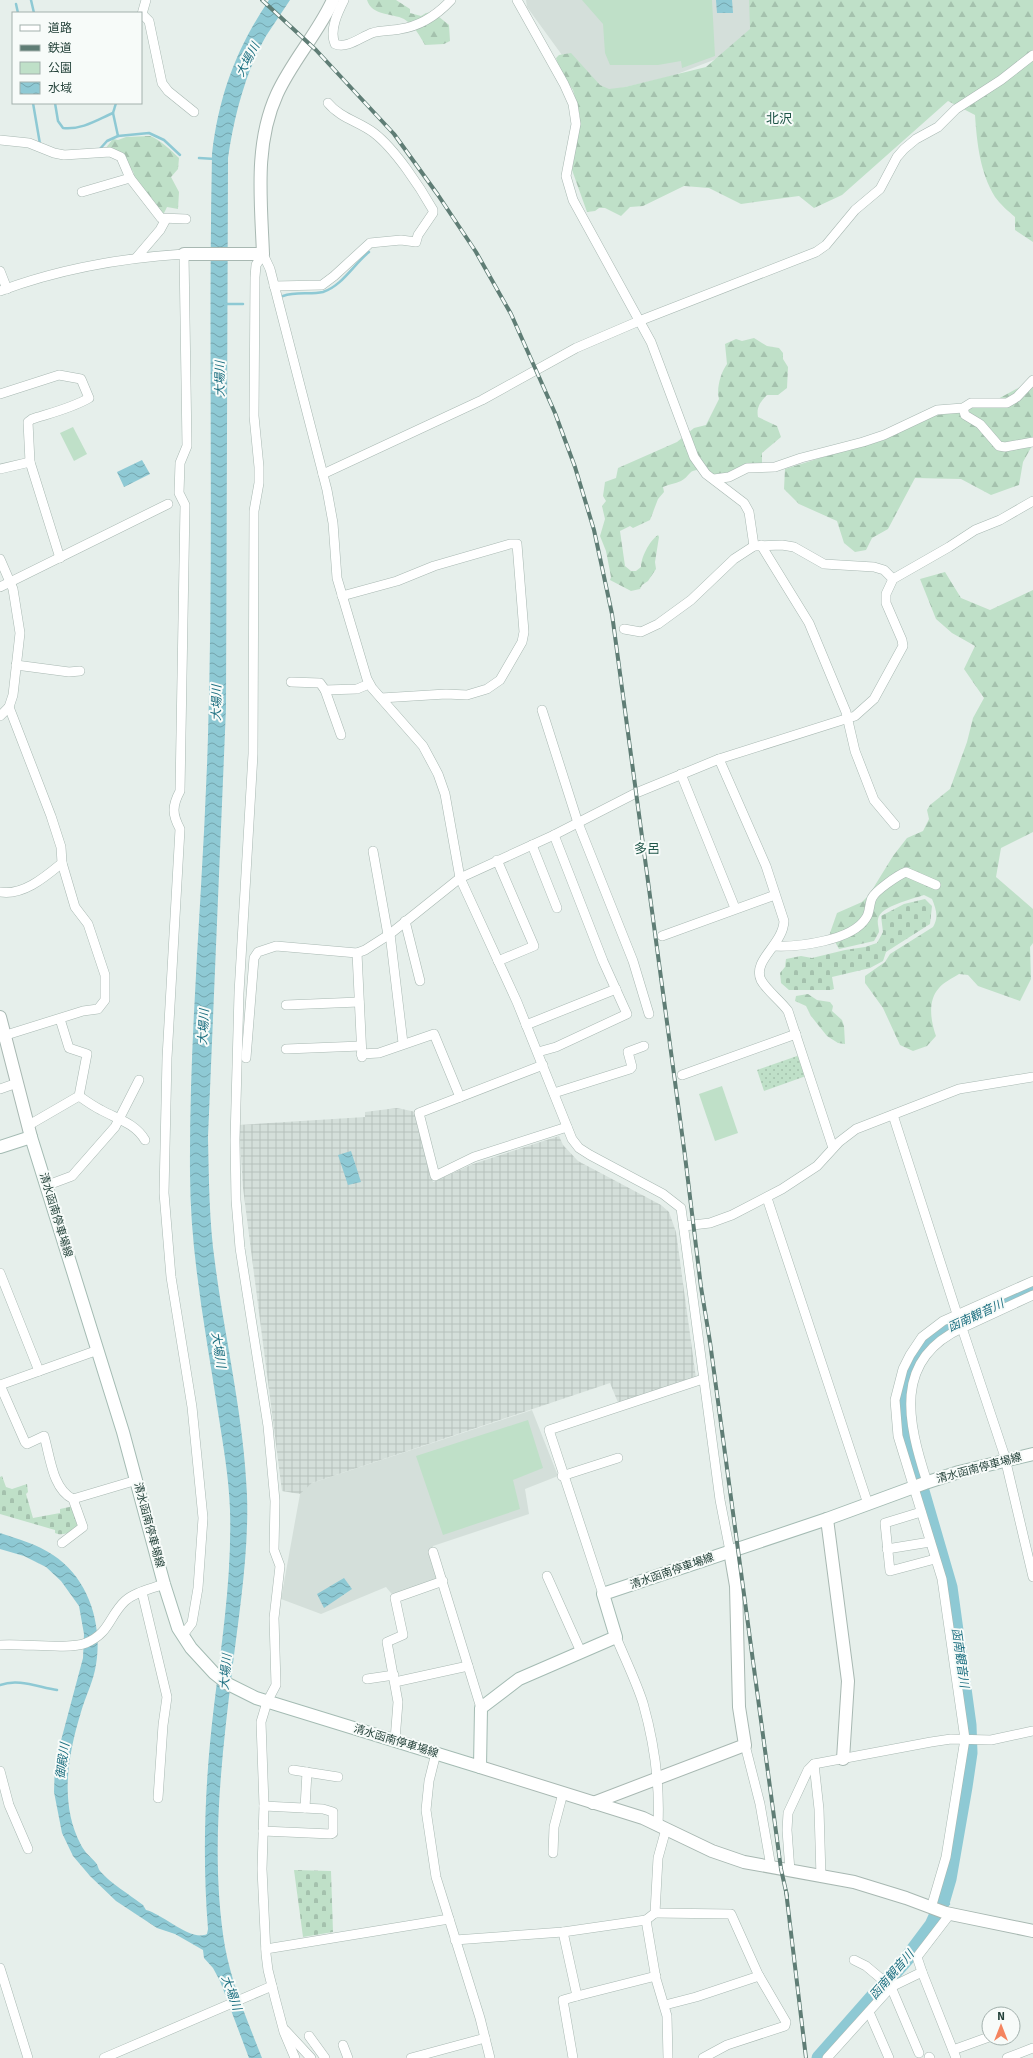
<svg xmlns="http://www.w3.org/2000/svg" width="1033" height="2058" font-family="Signika,'Noto Sans JP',sans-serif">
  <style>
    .built { fill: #d4dfda }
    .industrial { fill: url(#industrial-grid) }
    .grass { fill: url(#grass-dots) }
    .forest { fill: url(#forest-firs) }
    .cemetery { fill: url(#cemetery-stones) }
    .green { fill: #bfe0c8 }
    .water { fill: url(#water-waves) }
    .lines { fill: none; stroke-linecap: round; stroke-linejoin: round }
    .stream { stroke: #8ec9d4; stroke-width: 2.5 }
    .river { stroke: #8ec9d4; stroke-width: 15 }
    .minor-casing { stroke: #a8b8b2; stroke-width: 10 }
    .tertiary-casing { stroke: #a8b8b2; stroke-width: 14 }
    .secondary-casing { stroke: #a4bbb3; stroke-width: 14 }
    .minor { stroke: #fff; stroke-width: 9 }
    .tertiary { stroke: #fff; stroke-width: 12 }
    .secondary { stroke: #fff; stroke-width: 12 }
    .rail-casing { stroke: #5f7d75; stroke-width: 4 }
    .rail { stroke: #f7fbf9; stroke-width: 2.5; stroke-dasharray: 8; stroke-linecap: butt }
    .labels { text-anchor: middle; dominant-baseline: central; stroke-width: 4; stroke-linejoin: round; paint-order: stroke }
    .street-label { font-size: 11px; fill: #24423a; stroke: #f7fbf9 }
    .water-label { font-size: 12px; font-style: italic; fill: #1c6f80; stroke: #f7fbf9 }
    .quarter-label { font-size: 13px; fill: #1f5548; stroke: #f7fbf9 }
  </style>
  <defs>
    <pattern id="industrial-grid" width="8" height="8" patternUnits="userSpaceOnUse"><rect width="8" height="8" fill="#d4dfda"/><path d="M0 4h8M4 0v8" fill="none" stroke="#b6c1bc"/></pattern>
    <pattern id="grass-dots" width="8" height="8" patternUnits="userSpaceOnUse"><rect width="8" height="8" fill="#bfe0c8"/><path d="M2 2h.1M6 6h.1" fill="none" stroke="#a4c1ad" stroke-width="1.8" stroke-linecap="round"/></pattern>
    <pattern id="forest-firs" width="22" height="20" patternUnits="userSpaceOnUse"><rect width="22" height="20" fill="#bfe0c8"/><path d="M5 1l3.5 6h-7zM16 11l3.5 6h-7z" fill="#a4c1ad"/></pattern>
    <pattern id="cemetery-stones" width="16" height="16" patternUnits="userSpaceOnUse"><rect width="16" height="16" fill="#bfe0c8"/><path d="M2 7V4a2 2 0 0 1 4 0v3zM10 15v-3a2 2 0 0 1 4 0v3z" fill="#a4c1ad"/></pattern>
    <pattern id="water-waves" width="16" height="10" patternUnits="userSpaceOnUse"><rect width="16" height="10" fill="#8ec9d4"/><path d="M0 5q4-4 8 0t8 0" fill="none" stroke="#74a5ad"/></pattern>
  </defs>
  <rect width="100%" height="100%" fill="#e6efeb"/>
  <g class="built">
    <path d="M 526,0 L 749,0 L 764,53 L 724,56 L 672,76 L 596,94 L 562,55 L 527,7 Z"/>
    <path d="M 532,1410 L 558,1476 L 525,1489 L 529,1514 L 433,1546 L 440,1579 L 395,1598 L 386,1587 L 321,1614 L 281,1599 L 300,1494 L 303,1489 L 312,1483 Z"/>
  </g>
  <path class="industrial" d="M 397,1108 L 416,1112 L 433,1182 L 473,1164 L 559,1136 L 563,1145 L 578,1161 L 661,1205 L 669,1212 L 676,1232 L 696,1378 L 619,1405 L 610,1383 L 312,1483 L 300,1494 L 282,1491 L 243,1188 L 239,1125 L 365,1117 L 365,1112 Z"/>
  <path class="grass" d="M 797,1056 L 799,1057 L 806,1076 L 764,1091 L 757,1070 Z"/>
  <g class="forest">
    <path d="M 367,0 L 396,0 L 410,9 L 410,13 L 421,16 L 426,13 L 433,12 L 449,25 L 450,41 L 444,44 L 425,45 C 419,35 415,26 404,19 C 392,13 372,16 367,0 Z"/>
    <path d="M 749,0 L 1033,0 L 1033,242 L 1015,230 L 1015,217 C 1008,211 1000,204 995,197 C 980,172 977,144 975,115 L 948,101 L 842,195 L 814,208 L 799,196 L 741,204 L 709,188 L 684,186 L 643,206 L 630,207 L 621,216 L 605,208 L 599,208 L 595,211 L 587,212 L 572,170 L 580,116 L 573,90 L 560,71 L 556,58 L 559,55 L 571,53 L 600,85 L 609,89 L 625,87 L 706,67 L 750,29 Z"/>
    <path d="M 150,136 C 159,139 172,151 179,158 L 178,169 L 171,177 L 179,192 L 178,209 L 167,207 L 164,213 L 160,213 L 136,182 L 133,171 L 105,149 L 113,139 L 118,140 L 126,137 Z"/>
    <path d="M 754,338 L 767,346 L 779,348 L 783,353 L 783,359 L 788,367 L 787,388 L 778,395 L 767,395 C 761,401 756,407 758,417 L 777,426 L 781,437 L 762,453 L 762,465 L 716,477 C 709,473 697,466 690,473 C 687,476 685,479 681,481 C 675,484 669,484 663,487 L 664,492 L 658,499 L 650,520 L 633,528 L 630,526 L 620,531 L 625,566 L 631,571 L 636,571 L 641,567 C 641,558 649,541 658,535 L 659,537 L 655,562 L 656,569 L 648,581 L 642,585 L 640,589 L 631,591 L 610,580 L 611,577 L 606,551 L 600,536 L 605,519 L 602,506 L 606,501 L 603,496 L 605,482 L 616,478 L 618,468 L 677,442 L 694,428 L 706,425 L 719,399 C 716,389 721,372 727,364 L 725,344 L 736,339 L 742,341 Z"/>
    <path d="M 1033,380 L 1033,444 L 1023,462 L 1019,485 L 991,495 L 961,479 L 915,478 L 888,529 L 872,538 L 866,550 L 855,552 L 844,543 L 837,521 L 799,504 L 784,489 L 785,469 L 881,439 L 931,417 L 996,400 Z"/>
    <path d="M 945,572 L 961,598 L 990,610 L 1033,590 L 1033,832 L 1001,848 L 996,877 L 1033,909 L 1033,943 L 1030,947 L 1031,979 L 1020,1001 L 978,986 L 968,975 L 959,974 C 953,978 944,982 939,988 C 927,1001 931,1022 936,1036 L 927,1046 L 913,1051 L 900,1045 L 883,1008 L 865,983 L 865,976 L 885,962 L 890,954 L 933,927 C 939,917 936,909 932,899 L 924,895 C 913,899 880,906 878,919 C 877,923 879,928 879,932 L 874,941 L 839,949 L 830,933 L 837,913 L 862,902 L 869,895 L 893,856 L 907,838 L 923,831 L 929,819 L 927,810 L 930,805 L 950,789 L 967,742 L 973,718 L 984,698 L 964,669 L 975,646 L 952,633 L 936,619 L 920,579 Z"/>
    <path d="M 808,994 L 817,1000 L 830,1002 L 833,1006 L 832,1011 L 842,1020 L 844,1026 L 845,1044 L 838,1043 L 827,1036 L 811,1016 L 806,1006 L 795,1001 L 796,996 Z"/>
  </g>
  <g class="cemetery">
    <path d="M 925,899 L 932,906 L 930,924 L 886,952 L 883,961 L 870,968 L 832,977 L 834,989 L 831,990 L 789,990 L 781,983 L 780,973 L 785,967 L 786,959 L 801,956 L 812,958 L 845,950 L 865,947 L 877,943 L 883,932 L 881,916 L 904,904 Z"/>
    <path d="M 2,1476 L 6,1487 L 12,1489 L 27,1484 L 28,1492 L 26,1494 L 33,1518 L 60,1513 L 60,1509 L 74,1506 L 81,1526 C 74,1531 63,1537 55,1533 L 55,1530 L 0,1514 L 0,1477 Z"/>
    <path d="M 294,1870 L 331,1871 L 333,1932 L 303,1937 Z"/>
  </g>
  <g class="green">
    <path d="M 582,0 L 712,0 L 715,56 L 682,68 L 681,61 L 658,65 L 610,65 L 605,53 L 603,24 Z"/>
    <path d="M 73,427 L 87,454 L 74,461 L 60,433 Z"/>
    <path d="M 722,1086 L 738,1133 L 715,1141 L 699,1094 Z"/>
    <path d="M 528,1420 L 543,1468 L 513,1480 L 520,1509 L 443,1535 L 416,1456 Z"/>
  </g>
  <g class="water">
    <path d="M 269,0 L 290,0 C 282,12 274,24 266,36 C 245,73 234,117 228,158 L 226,708 L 208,1137 C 209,1179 209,1221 215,1263 C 225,1340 244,1417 247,1495 C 249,1554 239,1613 232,1672 C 221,1762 210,1857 225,1947 C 232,1985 248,2022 262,2058 L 249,2058 L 220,1981 L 213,1968 L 204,1958 L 203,1950 L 175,1934 L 157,1928 L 116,1901 L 90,1876 L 73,1856 L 62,1833 L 54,1792 L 55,1763 L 83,1658 L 84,1634 L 79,1606 L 61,1581 L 46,1567 L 24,1556 L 0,1549 L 0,1533 C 18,1539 37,1544 53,1555 C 90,1579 104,1628 95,1670 C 92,1684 85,1698 81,1712 C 68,1755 59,1803 81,1845 C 85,1853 91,1857 96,1863 C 98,1865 98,1869 100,1871 C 111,1884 129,1894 143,1905 L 146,1910 C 163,1914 191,1942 207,1934 L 208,1929 C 202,1855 205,1780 214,1706 C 222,1641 232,1576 230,1510 C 229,1477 223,1445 218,1412 C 206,1333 190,1253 190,1173 C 189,1026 204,881 208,735 C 214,541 208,347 212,154 C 219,95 236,49 269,0 Z"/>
    <path d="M 716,0 L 732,0 L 733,13 L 717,13 Z"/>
    <path d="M 142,460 L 150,474 L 124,487 L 117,472 Z"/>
    <path d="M 351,1151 L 361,1182 L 348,1185 L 338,1155 Z"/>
    <path d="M 344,1578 L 352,1589 L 324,1608 L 317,1594 Z"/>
  </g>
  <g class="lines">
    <g class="stream">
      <path d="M 31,0 L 34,13"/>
      <path d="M 16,4 L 18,13"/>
      <path d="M 33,103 L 40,144"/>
      <path d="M 55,103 L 58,121 L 63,128 C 82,130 97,120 113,113 L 118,136 L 149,133 L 164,140 L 180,155"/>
      <path d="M 113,113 L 116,103"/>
      <path d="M 99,150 L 107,141 L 118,136"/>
      <path d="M 199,158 L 215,159"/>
      <path d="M 283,296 C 296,291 310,295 323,292 C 342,286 354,264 369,252"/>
      <path d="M 225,304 L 243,304"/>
      <path d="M 0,1685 C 18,1678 38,1687 57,1690"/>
      <path d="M 942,1903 L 949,1904"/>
    </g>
    <path class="river" d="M 819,2058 L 908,1957 L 932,1925 L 942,1903 L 949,1879 L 965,1787 L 970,1753 L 969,1725 L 950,1587 L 904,1429 C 904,1413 902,1396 906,1380 C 920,1327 988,1310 1033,1290"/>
    <defs>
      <g id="minor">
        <path d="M 146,0 L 142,14 L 149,21 L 162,83 L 168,91 L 194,112"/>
        <path d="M 344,0 C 338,12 329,30 335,44 C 347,49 361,37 372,33 C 381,30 391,31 400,29 C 421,26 437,15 451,0"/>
        <path d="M 517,0 L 564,84 L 573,104 L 576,124 L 566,176 L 573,200 L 651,342 L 694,457 L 706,474 L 744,503 L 749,512 L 754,546"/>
        <path d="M 0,140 L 29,143 L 54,153 L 64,155 L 110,152 L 121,157 L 130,178"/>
        <path d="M 82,192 L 130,178 L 161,218 L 186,219"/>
        <path d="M 137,257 L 160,230 L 166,219"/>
        <path d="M 0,271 L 7,289"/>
        <path d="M 274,286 L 322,285 L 334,276 L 370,243 L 401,240 L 416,242 L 418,235 L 433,213 L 433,210 C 420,187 395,149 374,133 C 360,122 340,118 328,103"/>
        <path d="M 0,291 C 59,269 121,258 184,254 L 187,446 L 180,463 L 179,493 L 185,505 L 180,791 C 172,806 172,814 180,829 L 167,1058 L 164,1193 L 171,1277 L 192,1407 L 203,1518 L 198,1588 L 192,1623 L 183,1635"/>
        <path d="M 0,394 L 59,375 L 81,379 L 89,398 C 72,408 51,413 32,419 L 28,422 L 30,462 L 60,558"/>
        <path d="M 963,408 L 965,415 L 980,424 L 999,446 L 1005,447 L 1033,442"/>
        <path d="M 0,469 L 30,462"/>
        <path d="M 323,474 L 482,400 L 576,348 L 639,321 L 816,252 L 826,245 L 855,210 L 880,189 L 897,157 L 904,149 L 916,139 L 938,127 L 956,109 L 1001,80 L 1033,55"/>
        <path d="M 714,479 L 729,477 L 747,468 L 775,467 L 801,458 L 863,442 L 884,435 L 937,410 L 963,408 L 971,403 L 1007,403 L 1017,397 L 1033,380"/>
        <path d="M 761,545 L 809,623 L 846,712 L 855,751 L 874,800 L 895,825"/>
        <path d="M 0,559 L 13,589 L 20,633 L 13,695 L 9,707 L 0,716"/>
        <path d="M 0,587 L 168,504"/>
        <path d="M 342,596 L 397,581 L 434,566 L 510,544 L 517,544 L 524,632 L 522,642 L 500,680 L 487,689 L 467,695 L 446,694 L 381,698"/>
        <path d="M 624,629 L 641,632 L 658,624 L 691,600 L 734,559 L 754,546 L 782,545 L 794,547 L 824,564 L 874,567 L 884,570 L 893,579"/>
        <path d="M 16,665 L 69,672 L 80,671"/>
        <path d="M 291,682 L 320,683 L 325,690 L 357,689 L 369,684"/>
        <path d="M 325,690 L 341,735"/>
        <path d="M 542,710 L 578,823 L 633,961 L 649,1014"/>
        <path d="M 719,759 L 766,866 L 784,921 C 783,945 752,960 761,980 C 767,991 780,1000 788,1011 L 833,1148"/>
        <path d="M 681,774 L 735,908"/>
        <path d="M 532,845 L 557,908"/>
        <path d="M 373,851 L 388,935"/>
        <path d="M 497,860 L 534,946 L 498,961"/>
        <path d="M 0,892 C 23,896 45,877 62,863 L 61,847 L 51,816 L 9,707"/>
        <path d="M 405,921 L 420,981"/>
        <path d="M 390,934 L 403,1043"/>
        <path d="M 662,936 L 775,895"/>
        <path d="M 774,946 C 798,947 852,941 866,918 C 870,913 869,904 872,898 C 875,891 898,875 906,872 L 936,885"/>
        <path d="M 357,953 L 362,1057"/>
        <path d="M 286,1005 L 359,1002"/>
        <path d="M 526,1025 L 616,989"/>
        <path d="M 0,1037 L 83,1011 L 98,1009 L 105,1000 L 105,975 L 88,924 L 75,907 L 62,863"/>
        <path d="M 286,1049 L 361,1046"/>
        <path d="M 538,1052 L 556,1047 L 627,1014 L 603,961 L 554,835"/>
        <path d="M 361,1054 L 379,1053 L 434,1034 L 460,1097"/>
        <path d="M 246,1058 L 254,958 L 258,952 L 276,946 L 357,953 L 365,950 L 390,934 L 460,878 L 554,835 L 636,793 L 719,759 L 855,716 L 874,699 L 903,646 L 902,640 L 886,603 L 886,594 L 893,579 L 949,547 L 975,530 L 1000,520 L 1033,501"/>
        <path d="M 543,1065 L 419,1113 L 435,1176 L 474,1157 L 567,1127"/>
        <path d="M 682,1075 L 796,1034"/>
        <path d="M 0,1089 L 17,1083"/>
        <path d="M 554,1093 L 630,1069 L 632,1067 L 628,1052 L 644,1046"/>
        <path d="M 79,1096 C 86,1101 93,1106 101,1110 C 117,1119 135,1123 145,1140"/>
        <path d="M 893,1115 L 957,1314"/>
        <path d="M 29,1125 L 79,1096 L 87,1054 L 69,1048 L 60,1019"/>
        <path d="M 48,1185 L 72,1176 L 115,1127 L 139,1080"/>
        <path d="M 767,1198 L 868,1504"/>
        <path d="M 684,1226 L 710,1223 L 732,1215 L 782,1189 L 817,1166 L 839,1142 L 856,1129 L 959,1089 L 1033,1077"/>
        <path d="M 0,1273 L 39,1371"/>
        <path d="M 1033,1295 L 962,1328 L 1004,1454 L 1033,1577"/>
        <path d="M 0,1385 L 25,1442 L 27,1444 L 44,1436 C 50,1455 52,1489 73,1499 L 83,1527 L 62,1543"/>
        <path d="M 0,1385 L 98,1350"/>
        <path d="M 562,1476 L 618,1458"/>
        <path d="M 927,1482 C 908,1423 892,1360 962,1328"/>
        <path d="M 73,1499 L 137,1480"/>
        <path d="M 921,1512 L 885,1523 L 890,1571 L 935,1559"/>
        <path d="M 887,1549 L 930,1542"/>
        <path d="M 433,1552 L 481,1708"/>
        <path d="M 547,1576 L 581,1652"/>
        <path d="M 142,1592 L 167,1697 L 163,1725 L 158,1798"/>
        <path d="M 603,1594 L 549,1430 L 703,1379"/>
        <path d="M 616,1637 C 625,1659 636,1681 643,1703 C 654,1742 660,1784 658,1825"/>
        <path d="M 0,1645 C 23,1643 68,1650 86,1643 C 110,1633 109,1616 125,1601 C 135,1592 151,1589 164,1584"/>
        <path d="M 367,1679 L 394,1675"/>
        <path d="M 395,1682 L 468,1666"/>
        <path d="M 395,1740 L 398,1702 L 387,1642 L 403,1635 L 395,1598 L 443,1581"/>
        <path d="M 745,1745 L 760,1804 L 771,1867"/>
        <path d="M 436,1753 L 429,1781 L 426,1810 L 436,1877 L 480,2018 L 490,2058"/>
        <path d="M 814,1764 L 819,1809 L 821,1877"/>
        <path d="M 293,1770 L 338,1777"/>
        <path d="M 0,1771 L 9,1805 L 28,1849"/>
        <path d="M 305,1808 L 307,1772"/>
        <path d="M 263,1831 L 331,1834 L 333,1833 L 333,1812 L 323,1809 L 264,1806"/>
        <path d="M 553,1853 L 554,1827 L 563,1793"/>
        <path d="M 790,1871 L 787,1830 L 788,1813 L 808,1770 L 814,1764 L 931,1742 L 951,1739 L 991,1740 L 1033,1731"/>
        <path d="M 931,1908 L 946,1857 L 965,1739 L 942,1579 L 898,1436 L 895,1400 L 903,1369 L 910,1355 L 922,1337 L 943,1321 L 1033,1281"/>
        <path d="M 655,1913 L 731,1914 L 758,1974 L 786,2022 L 785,2026 L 727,2045 L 703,2058"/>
        <path d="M 646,1920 L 656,1979 L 667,2016 L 668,2058"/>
        <path d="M 563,1932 L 577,1996 L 563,2000 L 573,2058"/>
        <path d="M 455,1940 L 563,1932 L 646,1920 L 655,1913 L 658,1858 L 666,1829"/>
        <path d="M 266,1949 L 449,1919"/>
        <path d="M 854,1960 L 866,1966 L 891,1987 L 919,2053"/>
        <path d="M 0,1968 L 28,2058"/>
        <path d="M 922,1972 L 956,2058"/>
        <path d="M 577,1996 L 656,1976"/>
        <path d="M 665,2005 L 696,1997 L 759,1976"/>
        <path d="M 869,2012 L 889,2058"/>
        <path d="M 285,2030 L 311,2058"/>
        <path d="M 309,2036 L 325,2058"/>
        <path d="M 343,2045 L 348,2058"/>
        <path d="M 953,2050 L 989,2037"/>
        <path d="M 929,2057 L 930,2058"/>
        <path d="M 104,2058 L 272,1986"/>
        <path d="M 295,2058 L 284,2032 L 275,1998 L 268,1970 L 266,1954 L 262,1869 L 264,1805 L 261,1722 L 267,1702 L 276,1685 L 274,1618 L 280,1566 L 274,1550 L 275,1501 L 268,1426 L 240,1248 L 236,1200 L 235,1140 L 239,993 L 253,754 L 254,511 L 259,483 L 259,467 L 254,416 L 255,277 L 256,265 L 263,254 L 270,269 L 327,490 L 333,523 L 337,578 L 367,679 L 372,688 L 423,746 L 438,774 L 445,794 L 460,878 L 517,1002 L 572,1139 L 579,1148 L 590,1155 L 663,1194 L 681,1208 L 720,1500 L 730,1551"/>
        <path d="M 411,2058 L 485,2038"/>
        <path d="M 827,2058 L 891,1987 L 922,1972 L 917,1957 L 950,1914"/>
        <path d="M 1007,2058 L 1033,2048"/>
      </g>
      <g id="tertiary">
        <path d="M 184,254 L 263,254 C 261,201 254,144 277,94 C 292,61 318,33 333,0"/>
        <path d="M 0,1017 L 31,1137"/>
        <path d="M 827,1519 L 848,1681 L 843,1759"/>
        <path d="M 480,1767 L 643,1818 L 712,1851 L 744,1862 L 854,1882 L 906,1898 L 946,1913 L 1033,1931"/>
        <path d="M 593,1803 L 745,1745 L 739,1707 L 736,1586 L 730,1551"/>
      </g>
      <path id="secondary" d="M 0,1147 L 31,1137 L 123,1432 L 164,1584 L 178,1628 L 191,1648 L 214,1673 L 228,1684 L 256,1698 L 480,1767 L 481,1708 L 519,1679 L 616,1637 L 603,1594 L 827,1519 L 925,1483 L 959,1472 L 1033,1454"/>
    </defs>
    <use href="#minor" class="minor-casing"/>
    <use href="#tertiary" class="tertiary-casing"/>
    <use href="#secondary" class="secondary-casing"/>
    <use href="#minor" class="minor"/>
    <use href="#tertiary" class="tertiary"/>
    <use href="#secondary" class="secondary"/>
    <defs>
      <g id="rail">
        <path d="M 262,0 L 316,50 L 394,134 L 438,195 L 476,252 L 511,314 L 555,413 L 575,467 L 594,530 L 612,614 L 685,1156 L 701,1287 L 710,1342 L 781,1869 L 787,1896"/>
        <path d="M 786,1891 L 806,2058"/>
      </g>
    </defs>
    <use href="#rail" class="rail-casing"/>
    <use href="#rail" class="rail"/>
  </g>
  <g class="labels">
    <g class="street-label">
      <text transform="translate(56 1215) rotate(73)">清水函南停車場線</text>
      <text transform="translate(979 1468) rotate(-15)">清水函南停車場線</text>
      <text transform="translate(149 1525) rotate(75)">清水函南停車場線</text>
      <text transform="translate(672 1571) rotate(-19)">清水函南停車場線</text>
      <text transform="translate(396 1741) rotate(17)">清水函南停車場線</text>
    </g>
    <g class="water-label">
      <text transform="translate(248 60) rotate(-62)">大場川</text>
      <text transform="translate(220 379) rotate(-90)">大場川</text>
      <text transform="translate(217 703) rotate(-89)">大場川</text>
      <text transform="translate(204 1027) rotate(-87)">大場川</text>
      <text transform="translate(976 1316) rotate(-25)">函南観音川</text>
      <text transform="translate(218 1350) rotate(81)">大場川</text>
      <text transform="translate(960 1658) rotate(82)">函南観音川</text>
      <text transform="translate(226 1672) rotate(-85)">大場川</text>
      <text transform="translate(63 1761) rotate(-82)">御殿川</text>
      <text transform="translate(892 1975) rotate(-49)">函南観音川</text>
      <text transform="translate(231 1993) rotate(70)">大場川</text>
    </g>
    <g class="quarter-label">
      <text x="779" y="119">北沢</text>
      <text x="647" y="849">多呂</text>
    </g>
  </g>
  <rect x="12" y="12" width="130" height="92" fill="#f7fbf9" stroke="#a3b1ad"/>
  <rect x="20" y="25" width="20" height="6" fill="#ffffff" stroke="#a3b1ad"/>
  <text x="48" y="32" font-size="12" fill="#24423a">道路</text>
  <rect x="20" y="45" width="20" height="6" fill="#5f7d75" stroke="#a3b1ad"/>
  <text x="48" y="52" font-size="12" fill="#24423a">鉄道</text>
  <rect x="20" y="62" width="20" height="12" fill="#bfe0c8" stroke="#a3b1ad"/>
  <text x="48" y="72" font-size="12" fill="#24423a">公園</text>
  <rect x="20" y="82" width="20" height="12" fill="url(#water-waves)" stroke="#a3b1ad"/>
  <text x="48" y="92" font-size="12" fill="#24423a">水域</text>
  <g transform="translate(1001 2026)"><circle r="19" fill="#f7fbf9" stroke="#a3b1ad"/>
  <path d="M0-3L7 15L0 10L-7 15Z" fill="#f4845f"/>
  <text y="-6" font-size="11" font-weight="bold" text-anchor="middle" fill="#24423a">N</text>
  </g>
</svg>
